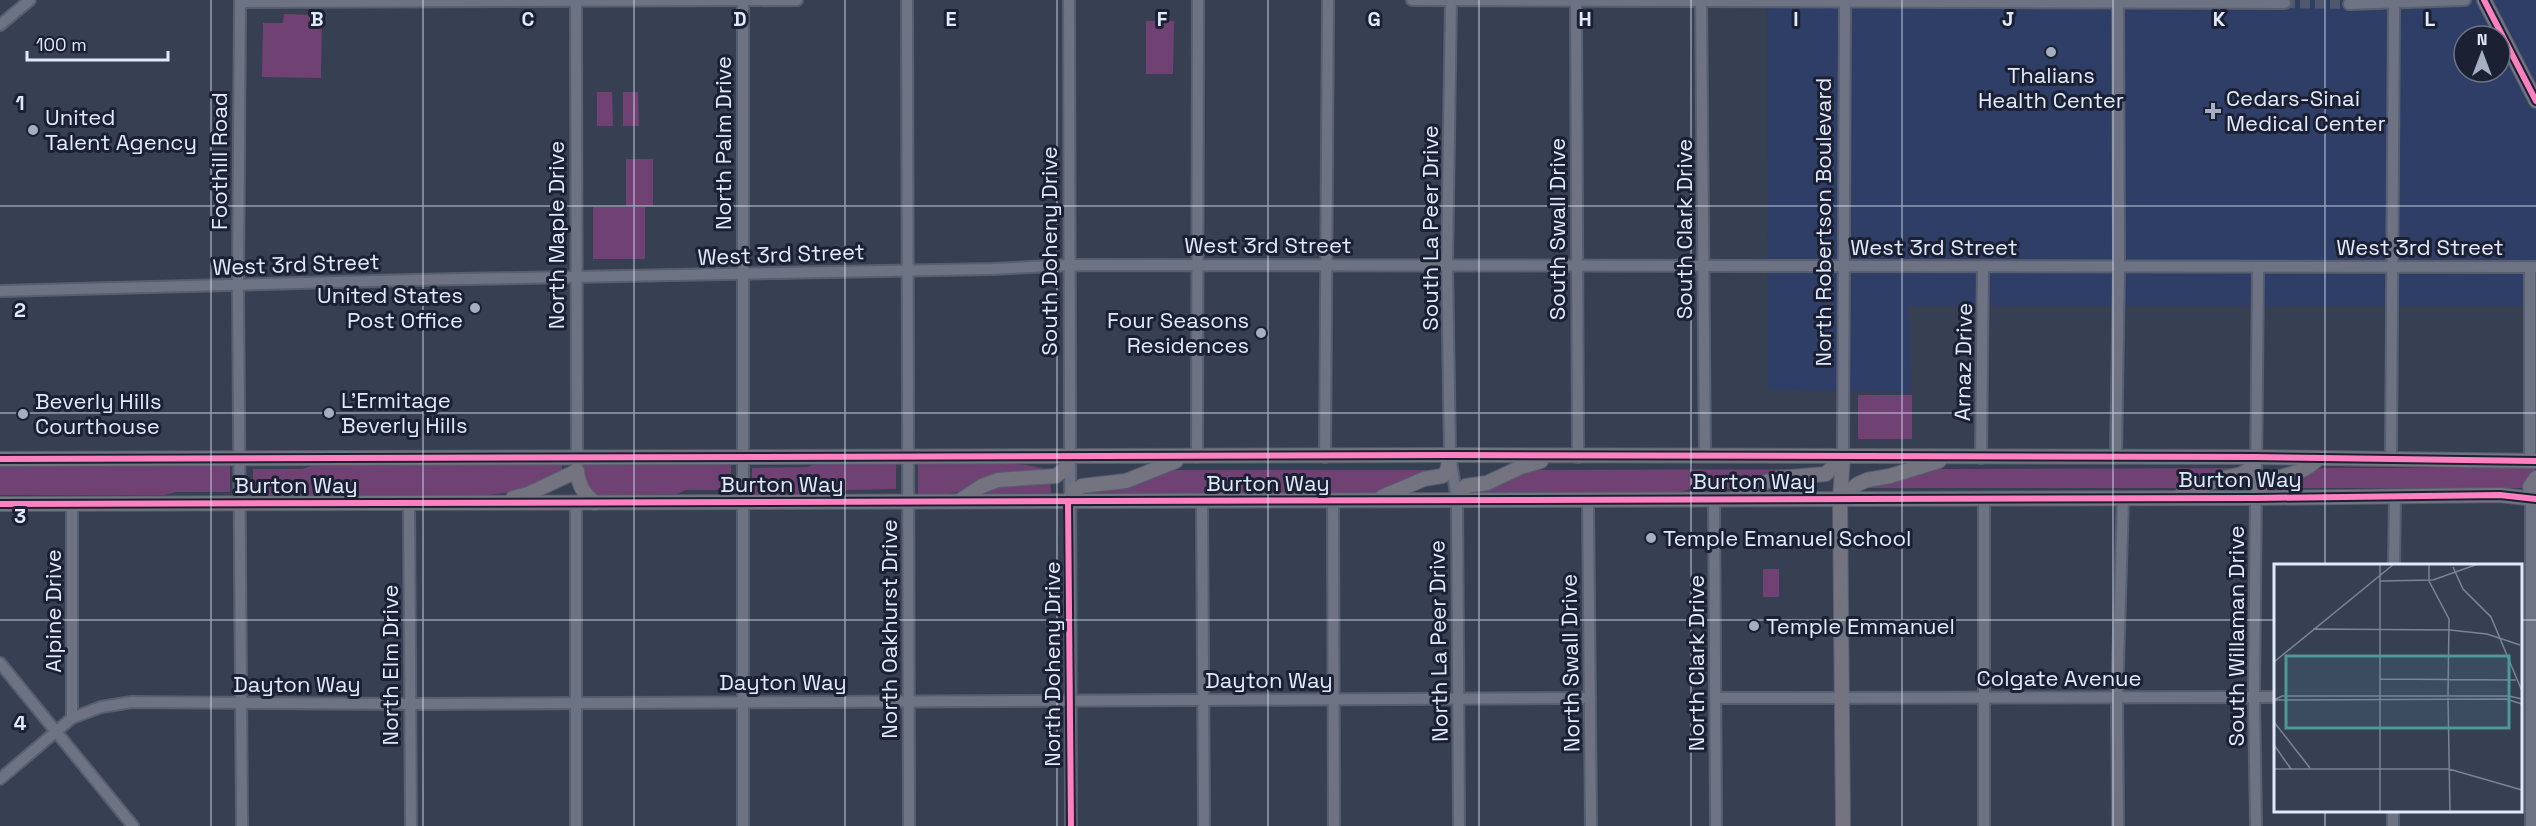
<svg xmlns="http://www.w3.org/2000/svg" width="2536" height="826" font-family="'Space Grotesk',sans-serif">
  <style>
    .built { fill: #2f3e67; fill-rule: evenodd }
    .green { fill: #704273 }
    .lines { fill: none; stroke-linecap: round; stroke-linejoin: round }
    .minor-tunnel { stroke: #50586c; stroke-width: 10; stroke-dasharray: 10 5; stroke-linecap: butt }
    .minor-casing { stroke: #575e6f; stroke-width: 14 }
    .major-casing { stroke: #575e6f; stroke-width: 16 }
    .minor { stroke: #6d7383; stroke-width: 10 }
    .major { stroke: #747480; stroke-width: 14 }
    .cycleway-casing { stroke: #1b2133; stroke-width: 10 }
    .cycleway { stroke: #ff80c0; stroke-width: 6 }
    .grid { fill: none; stroke: #e1e9fd; stroke-width: 1.5; stroke-opacity: 0.55 }
    .poi-dot { fill: #a6aec2; stroke: #1b2133; stroke-width: 2 }
    .labels { text-anchor: middle; dominant-baseline: central; stroke-width: 6; stroke-linejoin: round; paint-order: stroke }
    .poi-label { font-size: 22px; fill: #e1e9fd; stroke: #1b2133; text-anchor: start }
    .street-label { font-size: 22px; fill: #e1e9fd; stroke: #1b2133 }
    .inset-road { fill: none; stroke: #7b8397; stroke-width: 1.5 }
    .view { fill: #4e9899; fill-opacity: 0.15; stroke: #4e9899; stroke-width: 3 }
    .inset-edge { fill: none; stroke: #e1e9fd; stroke-width: 3 }
    .grid-label { font-size: 20px; text-anchor: middle; font-weight: bold; fill: #e1e9fd; stroke: #1b2133; stroke-width: 6; stroke-linejoin: round; paint-order: stroke }
  </style>
  <rect width="100%" height="100%" fill="#373f53"/>
  <path class="built" d="M 1767,0 L 2536,0 L 2536,481 L 2527,478 L 2529,306 L 1908,306 L 1911,393 L 1768,389 ZM 2464,36 L 2500,36 L 2500,72 L 2464,72 Z"/>
  <g class="green">
    <path d="M 284,14 L 322,15 L 321,78 L 262,77 L 263,23 L 283,23 Z"/>
    <path d="M 1146,21 L 1174,21 L 1173,74 L 1146,74 Z"/>
    <path d="M 597,92 L 612,92 L 613,126 L 597,126 Z"/>
    <path d="M 623,92 L 638,92 L 639,126 L 623,126 Z"/>
    <rect x="626" y="159" width="27" height="47"/>
    <rect x="593" y="207" width="52" height="52"/>
    <rect x="1858" y="395" width="54" height="44"/>
    <path d="M 731,463 L 731,490 L 685,490 L 678,494 L 593,495 L 583,481 L 583,464 Z"/>
    <path d="M 819,463 L 896,463 L 896,489 L 847,490 L 838,494 L 752,494 L 752,468 L 807,467 Z"/>
    <path d="M 918,463 C 946,463 1030,459 1051,472 L 948,494 L 918,494 Z"/>
    <path d="M 562,464 L 562,474 L 525,491 L 486,495 L 253,495 L 253,469 L 302,469 L 315,465 Z"/>
    <path d="M 230,465 L 230,492 L 176,492 L 165,495 L 0,495 L 0,466 Z"/>
    <path d="M 2243,468 L 2187,488 L 1870,488 L 1862,485 L 1938,469 Z"/>
    <path d="M 2321,468 L 2517,468 L 2535,469 L 2535,472 L 2527,479 L 2523,488 L 2267,488 Z"/>
    <path d="M 1820,469 L 1736,489 L 1691,489 L 1672,494 L 1467,494 L 1467,489 L 1530,470 Z"/>
    <path d="M 1159,470 L 1441,470 L 1375,494 L 1102,495 L 1088,490 Z"/>
    <path d="M 1050,480 L 1051,493 L 983,494 L 982,491 L 997,483 Z"/>
    <rect x="1763" y="569" width="16" height="28"/>
  </g>
  <g class="lines">
    <path class="minor-tunnel" d="M 2285,3 L 2349,4"/>
    <defs>
      <g id="minor">
        <path d="M 240,0 L 238,286 L 242,826"/>
        <path d="M 576,0 L 577,464"/>
        <path d="M 907,0 L 909,826"/>
        <path d="M 1069,0 L 1071,826"/>
        <path d="M 1412,0 L 2285,3"/>
        <path d="M 1451,0 L 1447,264 L 1450,455 L 1457,500 L 1459,826"/>
        <path d="M 1576,0 L 1578,457"/>
        <path d="M 1701,0 L 1705,456"/>
        <path d="M 240,2 L 797,0"/>
        <path d="M 2349,4 L 2465,0"/>
        <path d="M 0,25 L 30,0"/>
        <path d="M 0,291 L 411,280 L 992,269 L 1069,265 L 2536,267"/>
        <path d="M 1843,456 L 1845,0"/>
        <path d="M 1197,457 L 1198,0"/>
        <path d="M 1325,457 L 1328,0"/>
        <path d="M 1981,458 L 1983,266"/>
        <path d="M 2116,458 L 2119,267 L 2118,0"/>
        <path d="M 2391,459 L 2394,4"/>
        <path d="M 2530,460 L 2530,267"/>
        <path d="M 1984,498 L 1984,826"/>
        <path d="M 1714,499 L 1716,826"/>
        <path d="M 1333,500 L 1334,826"/>
        <path d="M 1588,500 L 1591,826"/>
        <path d="M 1202,501 L 1204,826"/>
        <path d="M 409,503 L 411,826"/>
        <path d="M 576,503 L 576,826"/>
        <path d="M 72,504 L 72,718"/>
        <path d="M 2394,565 L 2395,496"/>
        <path d="M 0,663 L 133,826"/>
        <path d="M 1716,698 L 2275,697"/>
        <path d="M 0,779 L 72,718 L 101,707 L 132,702 L 409,704 L 1590,698"/>
        <path d="M 2393,810 L 2393,826"/>
        <path d="M 743,826 L 743,0"/>
        <path d="M 2118,826 L 2117,697 L 2123,498"/>
        <path d="M 2256,826 L 2254,697 L 2258,267"/>
        <path d="M 2531,826 L 2531,498"/>
      </g>
      <g id="major">
        <path d="M 2484,0 L 2536,101"/>
        <path d="M 0,459 L 1450,455 L 2255,457 L 2536,461"/>
        <path d="M 2182,494 L 2219,479 L 2242,474 L 2251,468 L 2255,457"/>
        <path d="M 1382,497 L 1424,479 L 1442,476 L 1447,472 L 1450,455"/>
        <path d="M 513,498 L 528,494 L 577,471 C 579,486 583,493 595,503"/>
        <path d="M 1734,498 L 1766,482 L 1779,478 L 1826,474 L 1843,456"/>
        <path d="M 2256,498 C 2258,492 2260,484 2266,482 C 2288,472 2299,477 2319,458"/>
        <path d="M 2531,498 L 2530,487 L 2536,478"/>
        <path d="M 1840,499 L 1858,484 L 1867,480 L 1890,476 L 1939,461"/>
        <path d="M 1457,500 L 1461,490 L 1466,486 L 1487,483 L 1521,467 L 1541,461"/>
        <path d="M 959,501 L 982,486 L 998,480 L 1056,476 L 1065,469 L 1069,457"/>
        <path d="M 1068,501 L 1074,491 L 1082,486 L 1126,481 L 1176,461"/>
        <path d="M 0,504 L 2256,498 L 2500,495 L 2536,499"/>
        <path d="M 1843,826 L 1840,499 L 1843,456"/>
      </g>
    </defs>
    <use href="#minor" class="minor-casing"/>
    <use href="#major" class="major-casing"/>
    <use href="#minor" class="minor"/>
    <use href="#major" class="major"/>
    <defs>
      <g id="cycleway">
        <path d="M 2484,0 L 2536,101"/>
        <path d="M 0,459 L 1450,455 L 2255,457 L 2536,461"/>
        <path d="M 1068,501 L 1071,826"/>
        <path d="M 0,504 L 2256,498 L 2500,495 L 2536,499"/>
      </g>
    </defs>
    <use href="#cycleway" class="cycleway-casing"/>
    <use href="#cycleway" class="cycleway"/>
  </g>
  <path class="grid" d="M 211,0 L 211,826M 423,0 L 423,826M 634,0 L 634,826M 845,0 L 845,826M 1057,0 L 1057,826M 1268,0 L 1268,826M 1479,0 L 1479,826M 1691,0 L 1691,826M 1902,0 L 1902,826M 2113,0 L 2113,826M 2325,0 L 2325,565M 0,206 L 2536,206M 0,413 L 2536,413M 0,620 L 2275,620M 2520,620 L 2536,620M 2325,810 L 2325,826"/>
  <g class="poi-dot">
    <circle cx="2051" cy="52" r="6"/>
    <path d="M2210 102h6v6h6v6h-6v6h-6v-6h-6v-6h6z"/>
    <circle cx="33" cy="130" r="6"/>
    <circle cx="475" cy="308" r="6"/>
    <circle cx="1261" cy="333" r="6"/>
    <circle cx="329" cy="413" r="6"/>
    <circle cx="23" cy="414" r="6"/>
    <circle cx="1651" cy="538" r="6"/>
    <circle cx="1754" cy="626" r="6"/>
  </g>
  <g class="labels">
    <g class="poi-label">
      <text x="2051" y="75" text-anchor="middle">Thalians<tspan x="2051" dy="25">Health Center</tspan></text>
      <text x="2226" y="98">Cedars-Sinai<tspan x="2226" dy="25">Medical Center</tspan></text>
      <text x="45" y="117">United<tspan x="45" dy="25">Talent Agency</tspan></text>
      <text x="463" y="295" text-anchor="end">United States<tspan x="463" dy="25">Post Office</tspan></text>
      <text x="1249" y="320" text-anchor="end">Four Seasons<tspan x="1249" dy="25">Residences</tspan></text>
      <text x="341" y="400">L'Ermitage<tspan x="341" dy="25">Beverly Hills</tspan></text>
      <text x="35" y="401">Beverly Hills<tspan x="35" dy="25">Courthouse</tspan></text>
      <text x="1663" y="538">Temple Emanuel School</text>
      <text x="1766" y="626">Temple Emmanuel</text>
    </g>
    <g class="street-label">
      <text transform="translate(723 143) rotate(-90)">North Palm Drive</text>
      <text transform="translate(219 161) rotate(-90)">Foothill Road</text>
      <text transform="translate(1823 222) rotate(-90)">North Robertson Boulevard</text>
      <text transform="translate(1430 228) rotate(-90)">South La Peer Drive</text>
      <text transform="translate(1557 229) rotate(-90)">South Swall Drive</text>
      <text transform="translate(1684 229) rotate(-90)">South Clark Drive</text>
      <text transform="translate(556 235) rotate(-90)">North Maple Drive</text>
      <text x="1268" y="245">West 3rd Street</text>
      <text x="1934" y="247">West 3rd Street</text>
      <text x="2420" y="247">West 3rd Street</text>
      <text transform="translate(1049 251) rotate(-90)">South Doheny Drive</text>
      <text transform="translate(781 254) rotate(-2)">West 3rd Street</text>
      <text transform="translate(296 264) rotate(-2)">West 3rd Street</text>
      <text transform="translate(1963 362) rotate(-89)">Arnaz Drive</text>
      <text x="2240" y="479">Burton Way</text>
      <text x="1754" y="481">Burton Way</text>
      <text x="1268" y="483">Burton Way</text>
      <text x="782" y="484">Burton Way</text>
      <text x="296" y="485">Burton Way</text>
      <text transform="translate(53 611) rotate(-90)">Alpine Drive</text>
      <text transform="translate(889 629) rotate(-90)">North Oakhurst Drive</text>
      <text transform="translate(2236 636) rotate(-90)">South Willaman Drive</text>
      <text transform="translate(1438 641) rotate(-91)">North La Peer Drive</text>
      <text transform="translate(1570 663) rotate(-91)">North Swall Drive</text>
      <text transform="translate(1696 663) rotate(-90)">North Clark Drive</text>
      <text transform="translate(1052 664) rotate(-90)">North Doheny Drive</text>
      <text transform="translate(390 665) rotate(-90)">North Elm Drive</text>
      <text x="2059" y="678">Colgate Avenue</text>
      <text x="1269" y="680">Dayton Way</text>
      <text x="783" y="682">Dayton Way</text>
      <text x="297" y="684">Dayton Way</text>
    </g>
  </g>
  <g transform="translate(2274 564)">
    <rect width="248" height="248" fill="#373f53"/>
    <path class="inset-road" d="M 106,0 L 106,66M 155,0 L 155,17 L 175,55 L 174,132M 179,3 L 189,25 L 217,53 L 248,127M 106,17 L 159,16 L 204,0M 39,65 L 176,66 L 213,70 L 246,81M 106,66 L 106,247M 0,98 L 120,0M 106,115 L 242,116M 174,134 L 176,247M 0,136 L 8,132 L 235,132 L 248,135M 1,136 L 232,135 L 248,140M 0,158 L 36,204M 0,181 L 17,205M 0,205 L 175,205 L 248,226"/>
    <path class="view" d="M 12,92 L 235,92 L 235,164 L 12,164 Z"/>
    <rect width="248" height="248" class="inset-edge"/>
  </g>
  <g class="grid-label">
    <text x="317" y="26">B</text>
    <text x="528" y="26">C</text>
    <text x="740" y="26">D</text>
    <text x="951" y="26">E</text>
    <text x="1162" y="26">F</text>
    <text x="1374" y="26">G</text>
    <text x="1585" y="26">H</text>
    <text x="1796" y="26">I</text>
    <text x="2008" y="26">J</text>
    <text x="2219" y="26">K</text>
    <text x="2430" y="26">L</text>
    <text x="20" y="110">1</text>
    <text x="20" y="317">2</text>
    <text x="20" y="523">3</text>
    <text x="20" y="730">4</text>
  </g>
  <g transform="translate(2482 54)"><circle r="28" fill="#1b2133" stroke="#6a7184" stroke-width="1.5"/>
  <path d="M0-4.5L10 22L0 15L-10 22Z" fill="#a6aec2"/>
  <text y="-9" font-size="16" font-weight="bold" text-anchor="middle" fill="#e1e9fd">N</text>
  </g>
  <path d="M27 51v9h141v-9" fill="none" stroke="#e1e9fd" stroke-width="3"/>
  <text x="36" y="51" font-size="18" fill="#e1e9fd" stroke="#1b2133" stroke-width="4.5" paint-order="stroke">100 m</text>
</svg>
